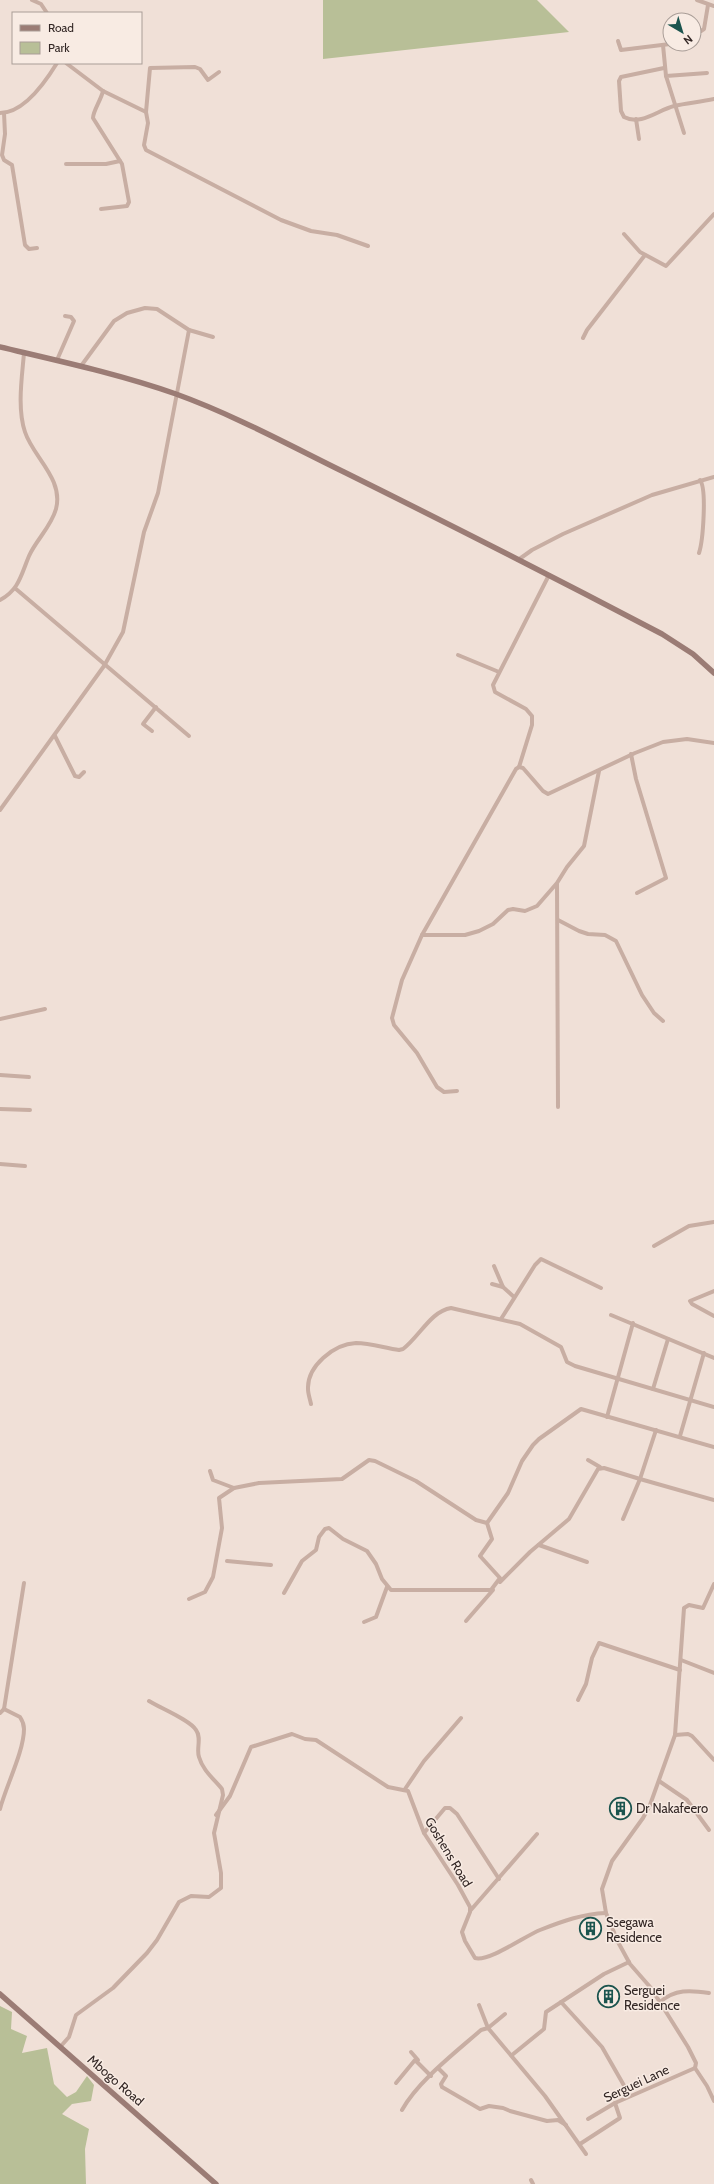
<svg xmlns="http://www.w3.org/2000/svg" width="714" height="2184" font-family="Cabin,sans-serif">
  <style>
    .green { fill: #b8bf97 }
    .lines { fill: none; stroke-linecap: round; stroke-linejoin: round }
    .street { stroke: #c8aea3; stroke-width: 4 }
    .secondary { stroke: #9b7c75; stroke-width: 5.5 }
    .labels { text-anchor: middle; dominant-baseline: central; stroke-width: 3; stroke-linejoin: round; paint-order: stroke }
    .poi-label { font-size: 13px; fill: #332725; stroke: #f8ebe3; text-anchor: start }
    .street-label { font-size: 13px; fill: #332725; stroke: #f8ebe3 }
  </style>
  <rect width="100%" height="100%" fill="#f0e0d7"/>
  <g class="green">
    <path d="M 323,0 L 537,0 L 569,32 L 323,59 Z"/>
    <path d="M 0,2006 L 12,2012 L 11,2029 L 27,2036 L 22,2053 L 47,2048 L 54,2084 L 67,2097 L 76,2092 L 87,2076 L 94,2085 L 91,2101 L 72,2104 L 62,2114 L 89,2129 L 85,2149 L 86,2184 L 0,2184 Z"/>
  </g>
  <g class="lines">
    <g class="street">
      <path d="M 32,0 L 41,4 L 47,13"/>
      <path d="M 697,0 L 714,6"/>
      <path d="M 694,31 L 701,31 L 704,29 L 708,5"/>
      <path d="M 618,41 L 621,50 L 670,44"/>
      <path d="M 663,45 L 666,76"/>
      <path d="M 66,63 L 103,91 L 146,112"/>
      <path d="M 664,68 L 621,77 L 619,81 L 621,111 L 624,117 C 641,126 658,110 674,106 C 687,103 701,102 714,99"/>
      <path d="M 219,72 L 208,80 L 200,69 L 195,67 L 150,68 L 146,112 L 148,123 L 144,145 L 146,150 L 281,220 L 311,231 L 337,235 L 368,246"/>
      <path d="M 0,113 C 24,113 46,81 57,63"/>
      <path d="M 4,113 L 5,134 L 2,155 L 4,160 L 12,165 L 25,245 L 29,249 L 37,248"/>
      <path d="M 636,119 L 639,139"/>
      <path d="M 684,133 L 666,76 L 707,73"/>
      <path d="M 66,164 L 106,164 L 120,161"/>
      <path d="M 101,209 L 127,206 L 129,202 L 122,164 L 93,118 C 93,111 101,100 103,91"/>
      <path d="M 624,234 L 640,252 L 666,266 L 714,214"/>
      <path d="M 583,338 L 587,330 L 645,255"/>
      <path d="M 57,360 L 74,321 L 71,317 L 65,316"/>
      <path d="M 81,366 L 114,321 L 127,313 L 145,308 L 157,309 L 189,330 L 213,337"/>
      <path d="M 699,553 C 703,541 707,489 700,480"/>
      <path d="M 518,560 L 532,550 L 563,534 L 652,495 L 714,477"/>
      <path d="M 16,589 L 189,736"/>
      <path d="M 0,600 C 19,590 21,575 29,556 C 36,540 51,527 56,509 C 64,479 33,457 25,432 C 17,408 22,377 24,353"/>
      <path d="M 458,655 L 499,672"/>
      <path d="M 152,731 L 143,724 L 156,707"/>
      <path d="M 55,736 L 75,776 L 79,777 L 84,772"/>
      <path d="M 631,754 L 636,779 L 666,878 L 637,893"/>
      <path d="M 519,767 L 532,725 L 532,716 L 526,709 L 495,692 L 493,685 L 549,575"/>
      <path d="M 0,810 L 104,666 L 123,632 L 144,532 L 158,493 L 189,330"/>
      <path d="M 557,884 L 558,1107"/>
      <path d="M 558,920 L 579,931 L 588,934 L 605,935 L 616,941 L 642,995 L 654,1013 L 663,1021"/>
      <path d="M 422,935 L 465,935 L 479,931 L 493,924 L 508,910 L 513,909 L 525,911 L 537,906 L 557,883 L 567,867 L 584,846 L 599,771"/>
      <path d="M 0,1019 L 45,1009"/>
      <path d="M 0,1075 L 29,1077"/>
      <path d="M 457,1091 L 444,1092 L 437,1087 L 417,1053 L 394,1025 L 392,1018 L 402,980 L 422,935 L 516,769 L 519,767 L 523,768 L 543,791 L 548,794 L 635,753 L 663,742 L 687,739 L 714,743"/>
      <path d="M 0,1109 L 30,1110"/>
      <path d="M 0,1164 L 25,1166"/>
      <path d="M 654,1246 L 689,1226 L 714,1222"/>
      <path d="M 494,1266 L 503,1287"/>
      <path d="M 492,1284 L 503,1287 L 514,1297"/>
      <path d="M 714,1291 L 690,1301 L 692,1304 L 714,1316"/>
      <path d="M 611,1315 L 714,1358"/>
      <path d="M 501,1319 L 535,1265 L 541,1259 L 601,1288"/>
      <path d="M 653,1389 L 668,1339"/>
      <path d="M 311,1404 C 310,1399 308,1394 308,1389 C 307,1366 334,1344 356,1343 C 370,1343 385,1348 399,1350 L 403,1349 C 419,1337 431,1311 451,1308 L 520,1324 L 561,1347 L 567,1362 L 575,1366 L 714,1407"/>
      <path d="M 607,1417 L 633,1323"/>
      <path d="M 680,1436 L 704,1353"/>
      <path d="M 588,1460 L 600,1467"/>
      <path d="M 210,1471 L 213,1480 L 234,1488 L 259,1483 L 342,1479 L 369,1460 L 375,1461 L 416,1481 L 476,1520 L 487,1523 L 492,1539 L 480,1556 L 500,1578 L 491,1590 L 391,1590 L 382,1579 L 376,1564 L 367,1551 L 343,1539 L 329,1528 L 325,1529 L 319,1537 L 316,1550 L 302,1561 L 284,1593"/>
      <path d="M 623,1519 L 640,1479 L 714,1500"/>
      <path d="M 487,1523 L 508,1493 L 522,1461 L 533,1445 L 539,1439 L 581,1409 L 714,1447"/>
      <path d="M 539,1545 L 587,1562"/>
      <path d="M 227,1561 L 271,1565"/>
      <path d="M 500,1582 L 530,1552 L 569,1519 L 598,1469 L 604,1468 L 640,1479 L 656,1430"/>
      <path d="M 714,1584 L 703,1608 L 689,1605 L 684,1608 L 675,1735 L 650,1805 L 643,1818 L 612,1861 L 602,1889 L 606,1913 L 618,1942 L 630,1964 L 651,1988 L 688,2047 L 696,2063 L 695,2068 L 707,2086 L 714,2101"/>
      <path d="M 189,1599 L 205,1592 L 213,1577 L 222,1528 L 219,1498 L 234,1488"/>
      <path d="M 466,1621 L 493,1590"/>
      <path d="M 364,1622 L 376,1617 L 387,1587"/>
      <path d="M 681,1660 L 714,1673"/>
      <path d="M 578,1700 L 586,1684 L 592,1658 L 599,1643 L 680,1670"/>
      <path d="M 0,1713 L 4,1709 L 24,1583"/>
      <path d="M 675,1735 L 688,1734 L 692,1736 L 714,1760"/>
      <path d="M 659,1781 L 687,1800 L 709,1830"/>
      <path d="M 405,1789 L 424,1761 L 461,1718"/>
      <path d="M 0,1809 C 6,1786 24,1751 24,1729 C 24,1725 22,1720 20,1717 L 4,1709"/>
      <path d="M 216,1815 L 230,1796 L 251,1747 L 292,1734 L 305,1739 L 316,1740 L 388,1787 L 408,1791 L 424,1833 L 458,1885 L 470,1907 L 470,1912 L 462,1932 L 465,1941 L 475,1958 C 489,1962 525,1936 540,1930 C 563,1921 582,1914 606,1913"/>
      <path d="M 424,1833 L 445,1808 L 450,1808 L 457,1814 L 499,1879"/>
      <path d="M 470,1911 L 537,1834"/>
      <path d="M 561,2002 L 602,2047 L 630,2096"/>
      <path d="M 660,2002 C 675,1989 690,1990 709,1993"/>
      <path d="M 479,2005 L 488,2028 L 545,2096 L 586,2154"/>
      <path d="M 61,2046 L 69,2037 L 76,2015 L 113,1988 L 147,1953 L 157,1940 L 179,1902 L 191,1896 L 209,1897 L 221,1888 L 221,1873 L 214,1833 L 223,1795 L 222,1789 C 214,1779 203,1771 199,1757 C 196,1749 202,1738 196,1730 C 190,1720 160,1708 149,1701"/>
      <path d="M 411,2052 L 418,2060"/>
      <path d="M 512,2055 L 544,2029 L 546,2012 L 604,1974 L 629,1962"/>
      <path d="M 439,2069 L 446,2076 L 441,2084 L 442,2087 L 480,2109 L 489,2106 L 503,2108 L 510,2111 L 547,2121 L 558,2120 L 566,2125"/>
      <path d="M 396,2083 L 415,2060 L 431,2076"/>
      <path d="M 402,2110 C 418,2081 456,2052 481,2030 L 488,2028 L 505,2014"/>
      <path d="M 588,2119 L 615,2103 L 695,2068"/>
      <path d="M 580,2144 L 620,2118 L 615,2103"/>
      <path d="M 531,2180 L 533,2184"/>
    </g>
    <g class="secondary">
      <path d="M 0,347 C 59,361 119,374 176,394 C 234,415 289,445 344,472 C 451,525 557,579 662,634 L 693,654 L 714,673"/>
      <path d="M 0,1994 L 216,2184"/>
    </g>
  </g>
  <defs>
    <symbol id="building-ring" viewBox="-11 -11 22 22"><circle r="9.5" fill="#f8ebe3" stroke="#1b544e" stroke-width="1.5"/><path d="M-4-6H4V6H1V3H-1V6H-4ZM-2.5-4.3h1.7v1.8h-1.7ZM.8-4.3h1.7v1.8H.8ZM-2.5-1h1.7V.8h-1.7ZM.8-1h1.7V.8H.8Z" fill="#1b544e"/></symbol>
  </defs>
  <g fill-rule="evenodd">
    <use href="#building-ring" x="608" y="1796" width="25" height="25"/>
    <use href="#building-ring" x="578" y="1916" width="25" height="25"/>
    <use href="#building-ring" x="596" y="1984" width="25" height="25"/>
  </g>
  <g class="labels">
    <g class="poi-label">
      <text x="636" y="1808">Dr Nakafeero</text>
      <text x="606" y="1922">Ssegawa<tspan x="606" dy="15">Residence</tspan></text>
      <text x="624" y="1990">Serguei<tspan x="624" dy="15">Residence</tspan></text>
    </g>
    <g class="street-label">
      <text transform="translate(449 1852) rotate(59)">Goshens Road</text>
      <text transform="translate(116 2080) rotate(41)">Mbogo Road</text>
      <text transform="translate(636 2083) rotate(-25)">Serguei Lane</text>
    </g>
  </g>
  <rect x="12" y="12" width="130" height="52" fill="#f8ebe3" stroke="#a99d97"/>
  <rect x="20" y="25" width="20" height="6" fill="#9b7c75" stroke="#a99d97"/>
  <text x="48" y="32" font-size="12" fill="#332725">Road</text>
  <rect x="20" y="42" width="20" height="12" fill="#b8bf97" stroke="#a99d97"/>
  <text x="48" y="52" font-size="12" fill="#332725">Park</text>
  <g transform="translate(682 32) rotate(142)"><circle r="19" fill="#f8ebe3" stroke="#a99d97"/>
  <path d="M0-3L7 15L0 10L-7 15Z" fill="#1b544e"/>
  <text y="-6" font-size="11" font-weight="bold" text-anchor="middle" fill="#332725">N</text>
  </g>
</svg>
